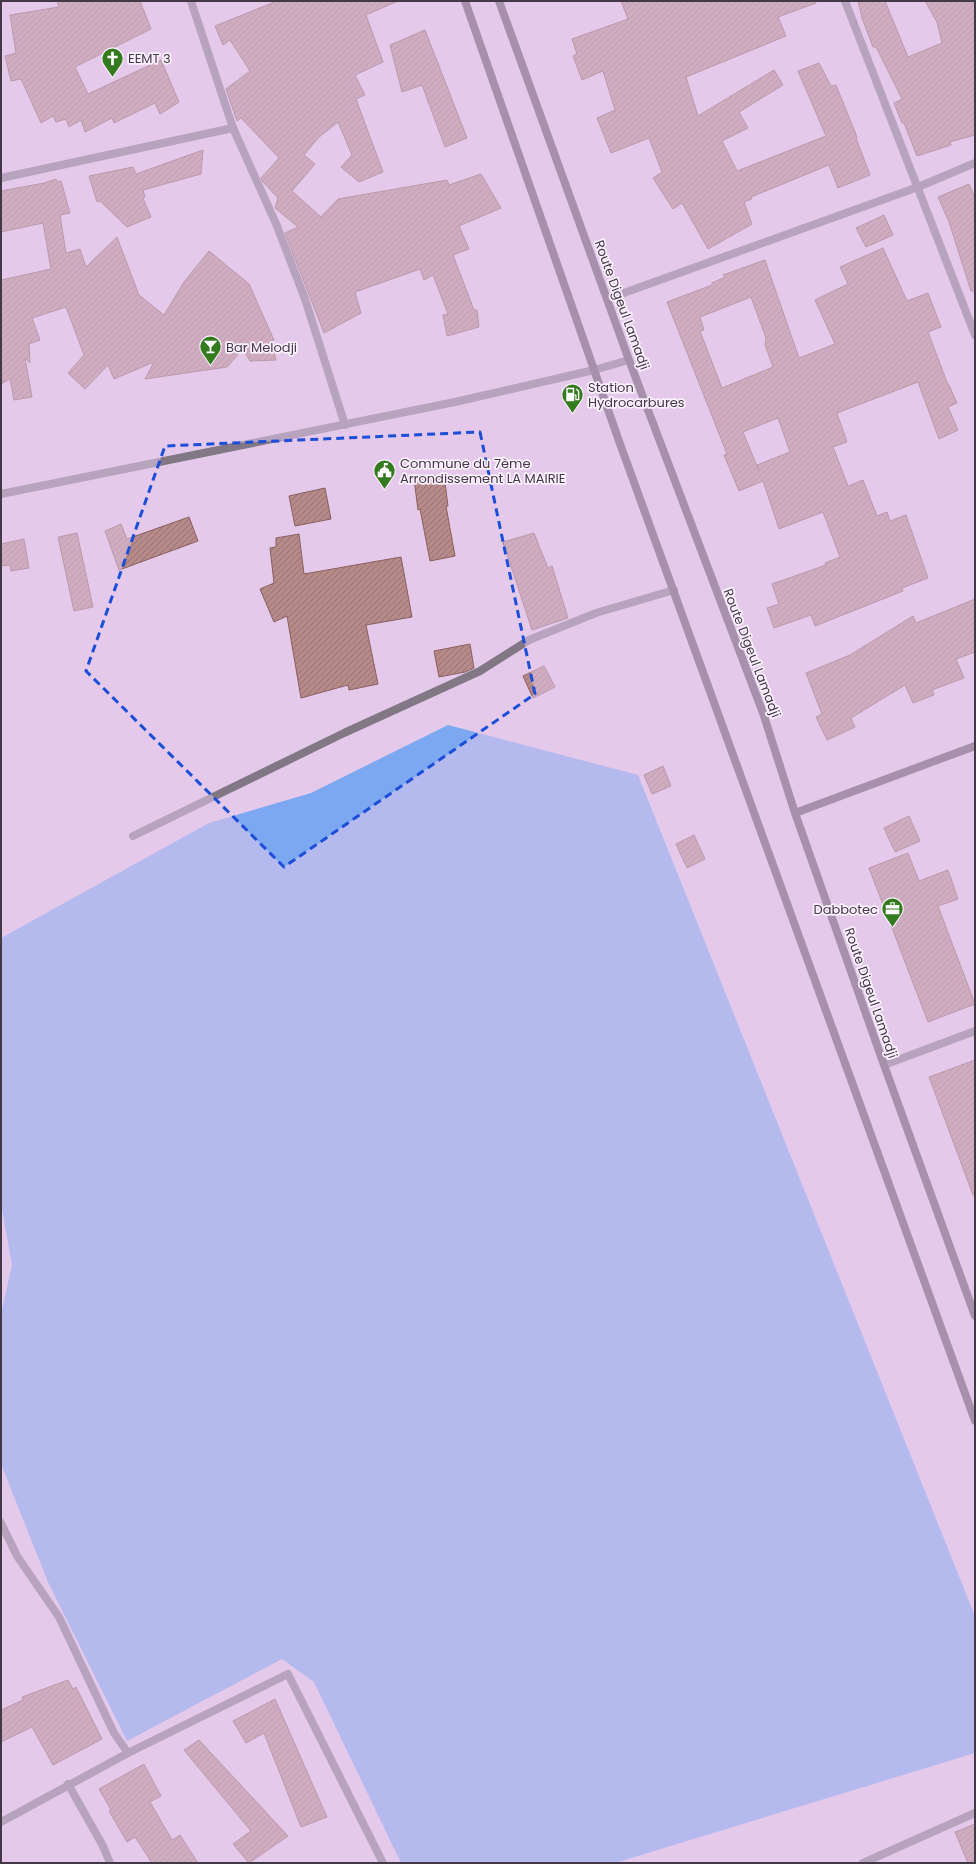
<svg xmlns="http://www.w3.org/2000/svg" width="976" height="1864" font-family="Poppins,sans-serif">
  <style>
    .water { fill: #7ba8f1 }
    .building { fill: url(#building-hatch); stroke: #89605f; fill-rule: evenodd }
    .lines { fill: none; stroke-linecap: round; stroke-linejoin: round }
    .street { stroke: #827785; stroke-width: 8 }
    .secondary { stroke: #5c4c5f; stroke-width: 8 }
    .marked { fill: none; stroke: #1d4ed8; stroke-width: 3; stroke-dasharray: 8 5; stroke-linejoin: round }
    .labels { text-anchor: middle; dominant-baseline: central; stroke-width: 3.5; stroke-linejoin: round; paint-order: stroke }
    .poi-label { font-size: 13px; fill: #433846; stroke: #fcf1fe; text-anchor: start }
    .street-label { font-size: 13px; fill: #433846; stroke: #fcf1fe }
  </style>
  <defs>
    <pattern id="building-hatch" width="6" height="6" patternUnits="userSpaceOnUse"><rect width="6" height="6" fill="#b68a89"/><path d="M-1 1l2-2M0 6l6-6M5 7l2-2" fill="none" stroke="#967272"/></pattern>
  </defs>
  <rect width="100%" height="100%" fill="#e4c9eb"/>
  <path class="water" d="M 448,725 L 638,775 L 975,1616 L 975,1753 L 615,1863 L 401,1863 L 314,1682 L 282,1659 L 127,1741 L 48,1582 L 1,1464 L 1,1314 L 12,1265 L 1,1204 L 1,938 L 209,823 L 311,793 Z"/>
  <g class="building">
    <path d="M 57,1 L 140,1 L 151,29 L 75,67 L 88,94 L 161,60 L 179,102 L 160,114 L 155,103 L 114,123 L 112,118 L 85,132 L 81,120 L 69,127 L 66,119 L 56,122 L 53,116 L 41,123 L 21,79 L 11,81 L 5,56 L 16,53 L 10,15 L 59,7 Z"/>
    <path d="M 277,1 L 398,1 L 366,15 L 383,62 L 355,75 L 365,95 L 356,99 L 383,172 L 359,182 L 341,167 L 352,155 L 338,122 L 318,138 L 304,155 L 315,164 L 292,191 L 321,217 L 338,199 L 447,180 L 449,185 L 481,174 L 501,208 L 459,226 L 469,249 L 453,255 L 474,310 L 477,310 L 479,327 L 447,336 L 443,315 L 448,314 L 433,275 L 424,280 L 420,269 L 355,292 L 361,313 L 324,333 L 285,233 L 298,227 L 275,208 L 278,198 L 263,182 L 261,178 L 279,158 L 241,118 L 237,121 L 226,89 L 250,71 L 230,40 L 223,45 L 215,26 Z"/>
    <path d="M 621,1 L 815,1 L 816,3 L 778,17 L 786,36 L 686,77 L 698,116 L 774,70 L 783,85 L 739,112 L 748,128 L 722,141 L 737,171 L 826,136 L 798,71 L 819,63 L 831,86 L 836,85 L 857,137 L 856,138 L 870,175 L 838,188 L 829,165 L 751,197 L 752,199 L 744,202 L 752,224 L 708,249 L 682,203 L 673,209 L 653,178 L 662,172 L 649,138 L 611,153 L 597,118 L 615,110 L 603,71 L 582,80 L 573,56 L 577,54 L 572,39 L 628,19 Z"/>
    <path d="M 858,1 L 885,1 L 908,57 L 942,43 L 937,22 L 925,1 L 975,1 L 975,135 L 950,142 L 951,145 L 917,156 L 904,123 L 902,123 L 894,103 L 902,99 L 876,47 L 873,47 L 862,18 Z"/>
    <path d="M 425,30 L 467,138 L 445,147 L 422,85 L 402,92 L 390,45 Z"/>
    <path d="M 203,150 L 201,174 L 143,190 L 145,197 L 143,198 L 151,217 L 127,227 L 100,201 L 97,202 L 89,176 L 133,167 L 136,174 Z"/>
    <path d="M 56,179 L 57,182 L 61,181 L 70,213 L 60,215 L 66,253 L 80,249 L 86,267 L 117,237 L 139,295 L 164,315 L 184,282 L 209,251 L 249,284 L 274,340 L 271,341 L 276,360 L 250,361 L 243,349 L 227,367 L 145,379 L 154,362 L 114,379 L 108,365 L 85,389 L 68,373 L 84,355 L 66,307 L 32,318 L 40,340 L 29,344 L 30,363 L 25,358 L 32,397 L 14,400 L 10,379 L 1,384 L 1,280 L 51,269 L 43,223 L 1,232 L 1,191 L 44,183 Z"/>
    <path d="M 969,184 L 975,198 L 975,291 L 971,291 L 949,222 L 938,197 Z"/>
    <path d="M 884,215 L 893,235 L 866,247 L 856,228 Z"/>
    <path d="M 883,248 L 907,301 L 928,293 L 941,327 L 928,332 L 948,385 L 949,385 L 957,403 L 948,407 L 958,430 L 939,439 L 918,382 L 837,413 L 847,442 L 833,447 L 848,486 L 863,480 L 877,516 L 887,512 L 890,521 L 906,515 L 928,578 L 902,588 L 903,591 L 815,626 L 811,615 L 774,628 L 767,608 L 779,604 L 772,584 L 826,565 L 825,563 L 840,557 L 823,512 L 779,529 L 763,481 L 739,491 L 724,455 L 727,454 L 667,302 L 712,285 L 712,283 L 725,277 L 723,275 L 765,260 L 799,358 L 835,344 L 815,300 L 848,284 L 840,267 ZM 751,297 L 766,338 L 765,345 L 773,367 L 722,388 L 700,331 L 704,330 L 700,317 ZM 778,418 L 790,452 L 757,465 L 759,471 L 743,432 Z"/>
    <path d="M 444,475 L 448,506 L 446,506 L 455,556 L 430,561 L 420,509 L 418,510 L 414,479 Z"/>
    <path d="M 325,488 L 331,519 L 295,526 L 289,496 Z"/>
    <path d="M 189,517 L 198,541 L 119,570 L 105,531 L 121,524 L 127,539 Z"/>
    <path d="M 77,533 L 93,607 L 74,611 L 58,537 Z"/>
    <path d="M 534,533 L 548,568 L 552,566 L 568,618 L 532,630 L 503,542 Z"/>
    <path d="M 299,534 L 304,574 L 401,557 L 412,617 L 366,625 L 378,684 L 349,690 L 348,685 L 301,698 L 287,616 L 274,622 L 260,589 L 274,583 L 270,548 L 276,547 L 276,538 Z"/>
    <path d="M 24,539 L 29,568 L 11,571 L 10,565 L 1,566 L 1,544 Z"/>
    <path d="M 975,599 L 975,652 L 956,659 L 964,678 L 932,690 L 934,695 L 913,703 L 905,685 L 851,718 L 855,727 L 827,740 L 816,717 L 822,714 L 806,673 L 850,655 L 913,616 L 916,623 Z"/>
    <path d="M 470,644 L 474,668 L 465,672 L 439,677 L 434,651 Z"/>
    <path d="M 544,666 L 555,687 L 533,698 L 523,676 Z"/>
    <path d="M 663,766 L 671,786 L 652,794 L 644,775 Z"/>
    <path d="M 909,816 L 920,841 L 895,852 L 884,828 Z"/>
    <path d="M 694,835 L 705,859 L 687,868 L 676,844 Z"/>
    <path d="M 908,853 L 919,881 L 948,870 L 958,899 L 938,906 L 975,1004 L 928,1022 L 869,868 Z"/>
    <path d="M 975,1060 L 975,1195 L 973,1195 L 929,1077 Z"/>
    <path d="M 68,1680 L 73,1689 L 76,1687 L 102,1739 L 53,1765 L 32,1727 L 1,1742 L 1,1710 L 23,1700 L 22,1697 Z"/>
    <path d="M 275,1699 L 327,1817 L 301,1827 L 264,1733 L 246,1743 L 233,1721 Z"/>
    <path d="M 199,1740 L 288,1836 L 249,1863 L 233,1844 L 251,1831 L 184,1750 Z"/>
    <path d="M 144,1764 L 161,1796 L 150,1802 L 172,1840 L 180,1835 L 198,1863 L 152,1863 L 135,1837 L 127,1842 L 109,1811 L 111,1810 L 99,1789 Z"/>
    <path d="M 975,1824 L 975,1863 L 968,1863 L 955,1832 Z"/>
  </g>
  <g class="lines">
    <g class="street">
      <path d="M 191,1 L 233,128 L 277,226 L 305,299 L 345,425"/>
      <path d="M 845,1 L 975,335"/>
      <path d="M 1,178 L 233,128"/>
      <path d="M 607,299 L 918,187 L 975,163"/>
      <path d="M 1,494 L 455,402 L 594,370 L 629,360"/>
      <path d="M 133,836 L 344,733 L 480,671 L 529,640 L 596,613 L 674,590"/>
      <path d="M 884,1065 L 975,1031"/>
      <path d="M 1,1523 L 17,1556 L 59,1617 L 114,1733 L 128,1753 L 1,1822"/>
      <path d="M 128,1753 L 288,1674 L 383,1863"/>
      <path d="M 68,1784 L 103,1846 L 110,1863"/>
      <path d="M 863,1863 L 975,1813"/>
    </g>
    <g class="secondary">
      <path d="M 465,1 L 619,441 L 975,1421"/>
      <path d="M 499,1 L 629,360 L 763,713 L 795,813 L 884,1065 L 975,1316"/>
      <path d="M 795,813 L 975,746"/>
    </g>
  </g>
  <path d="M0 0H976V1864H0ZM 480,432 L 535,694 L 284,867 L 86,671 L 165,446 Z" fill="#e4c9eb" fill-opacity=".55" fill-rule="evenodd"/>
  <path class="marked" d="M 480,432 L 535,694 L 284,867 L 86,671 L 165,446 Z"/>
  <defs>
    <symbol id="church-pin" viewBox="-11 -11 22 30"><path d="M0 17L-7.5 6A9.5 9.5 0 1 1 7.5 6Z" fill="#347b20" stroke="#fcf1fe"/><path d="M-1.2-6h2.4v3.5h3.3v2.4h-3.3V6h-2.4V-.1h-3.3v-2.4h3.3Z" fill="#fff"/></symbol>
    <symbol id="bar-pin" viewBox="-11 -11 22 30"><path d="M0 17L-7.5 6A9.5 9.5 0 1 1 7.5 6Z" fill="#347b20" stroke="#fcf1fe"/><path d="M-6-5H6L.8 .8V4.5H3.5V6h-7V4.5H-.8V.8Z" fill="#fff"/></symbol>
    <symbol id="fuel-pin" viewBox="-11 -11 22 30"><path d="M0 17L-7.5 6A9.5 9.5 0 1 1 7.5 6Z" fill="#347b20" stroke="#fcf1fe"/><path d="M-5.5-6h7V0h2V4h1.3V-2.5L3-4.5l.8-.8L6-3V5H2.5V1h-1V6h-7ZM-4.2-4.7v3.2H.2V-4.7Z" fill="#fff"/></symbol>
    <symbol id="civic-pin" viewBox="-11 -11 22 30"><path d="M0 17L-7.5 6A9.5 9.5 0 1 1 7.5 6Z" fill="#347b20" stroke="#fcf1fe"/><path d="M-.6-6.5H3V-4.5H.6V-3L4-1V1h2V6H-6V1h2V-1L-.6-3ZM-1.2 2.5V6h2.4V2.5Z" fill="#fff"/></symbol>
    <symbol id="office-pin" viewBox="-11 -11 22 30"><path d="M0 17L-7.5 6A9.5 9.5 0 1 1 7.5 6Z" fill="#347b20" stroke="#fcf1fe"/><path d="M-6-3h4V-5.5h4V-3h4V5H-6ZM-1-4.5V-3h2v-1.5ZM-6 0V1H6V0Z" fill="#fff"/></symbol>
  </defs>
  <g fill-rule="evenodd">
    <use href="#church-pin" x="100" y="46" width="25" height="34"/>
    <use href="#bar-pin" x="198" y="334" width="25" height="34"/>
    <use href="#fuel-pin" x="560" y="382" width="25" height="34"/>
    <use href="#civic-pin" x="372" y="458" width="25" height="34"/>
    <use href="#office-pin" x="880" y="896" width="25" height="34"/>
  </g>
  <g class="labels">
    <g class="poi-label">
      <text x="128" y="58">EEMT 3</text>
      <text x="226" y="347">Bar Melodji</text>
      <text x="588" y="387">Station<tspan x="588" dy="15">Hydrocarbures</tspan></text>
      <text x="400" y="463">Commune du 7ème<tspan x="400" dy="15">Arrondissement LA MAIRIE</tspan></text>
      <text x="878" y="909" text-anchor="end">Dabbotec</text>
    </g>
    <g class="street-label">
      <text transform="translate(622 305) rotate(70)">Route Digeul Lamadji</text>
      <text transform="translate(752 653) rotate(69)">Route Digeul Lamadji</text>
      <text transform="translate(871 993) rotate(71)">Route Digeul Lamadji</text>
    </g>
  </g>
  <rect width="976" height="1864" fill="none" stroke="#433846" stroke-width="4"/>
</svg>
